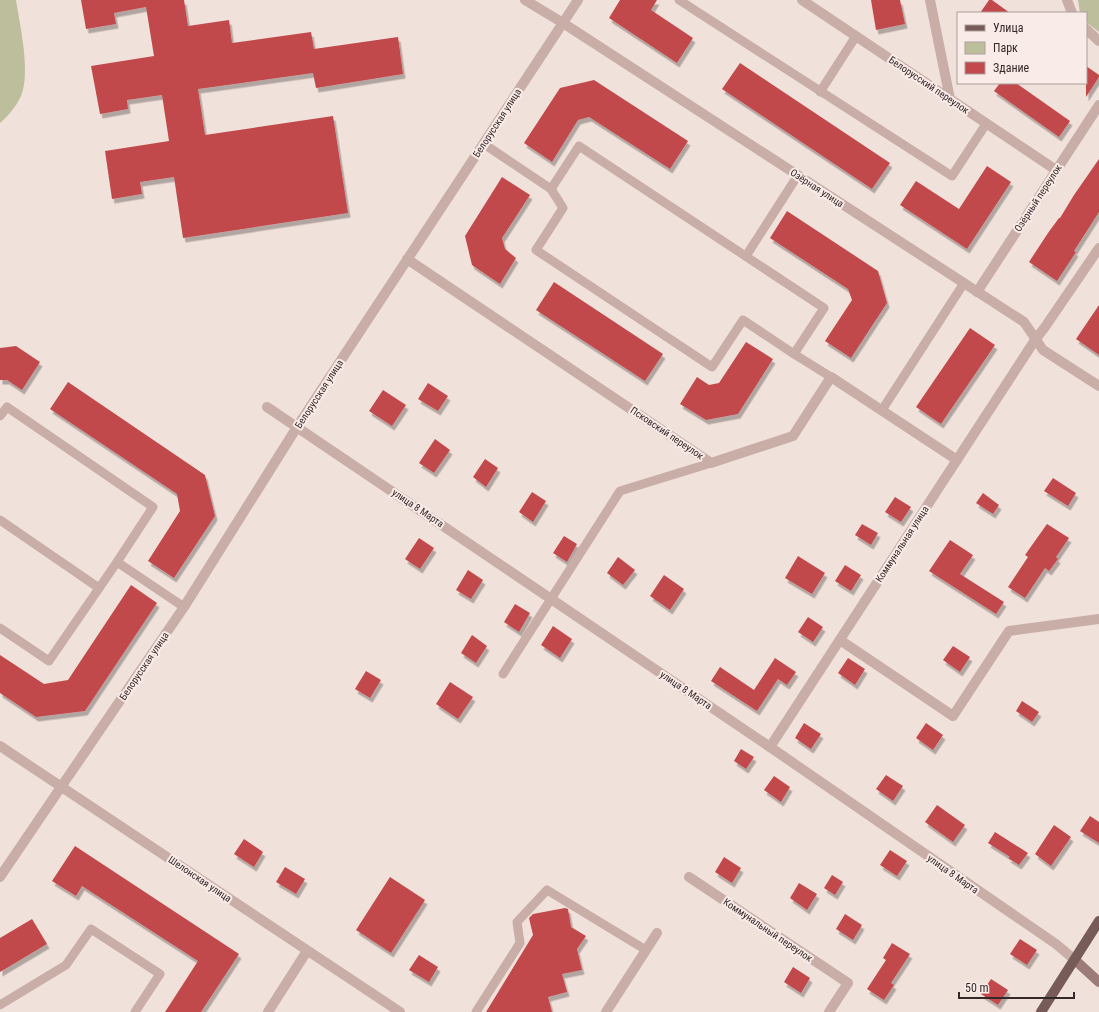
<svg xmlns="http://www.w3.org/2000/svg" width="1099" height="1012" font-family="'Roboto Condensed',sans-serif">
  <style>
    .green { fill: #bdbf9c }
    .building { fill: #c2494c; filter: url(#shadow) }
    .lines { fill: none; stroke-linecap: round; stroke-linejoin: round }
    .service { stroke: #c9aea8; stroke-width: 9 }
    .pedestrian { stroke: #c9aea8; stroke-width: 10 }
    .minor { stroke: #c9aea8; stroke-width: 10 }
    .tertiary { stroke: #c9aea8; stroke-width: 10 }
    .secondary { stroke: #9c7c79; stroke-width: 10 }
    .primary { stroke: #775b59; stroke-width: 10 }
    .labels { text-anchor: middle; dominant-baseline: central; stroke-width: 4; stroke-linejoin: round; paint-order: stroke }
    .street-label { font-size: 10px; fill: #352828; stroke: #f9ece8 }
  </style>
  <defs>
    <filter id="shadow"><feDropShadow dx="2.5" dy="4.5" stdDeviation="0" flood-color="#0004"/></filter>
  </defs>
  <rect width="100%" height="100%" fill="#f1e1db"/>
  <g class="green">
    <path d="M 0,0 L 16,0 C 20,26 31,72 21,96 C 16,107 8,116 0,123 Z"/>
    <path d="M 1078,0 L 1099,0 L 1099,32 L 1086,22 L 1086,13 L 1080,13 Z"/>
  </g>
  <g class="building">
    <path d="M 81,0 L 184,0 L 188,26 L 229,20 L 232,43 L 311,32 L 314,49 L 398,37 L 403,74 L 316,88 L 313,73 L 198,89 L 205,135 L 333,116 L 348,213 L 183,238 L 174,177 L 140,182 L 142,194 L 112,199 L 105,151 L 169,141 L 162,95 L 127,100 L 128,109 L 100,114 L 91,66 L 154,56 L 146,7 L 114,13 L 116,24 L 86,29 Z"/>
    <path d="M 620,0 L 657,0 L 651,10 L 693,38 L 677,63 L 609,18 Z"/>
    <path d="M 871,0 L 900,0 L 905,24 L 876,30 Z"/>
    <path d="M 989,0 L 992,0 L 1010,13 L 980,13 Z"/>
    <path d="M 740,63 L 890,163 L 872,189 L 722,89 Z"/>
    <path d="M 1086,66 L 1099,75 L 1099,77 L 1086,97 Z"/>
    <path d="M 594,80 L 688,141 L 670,169 L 589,117 L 578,120 L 552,162 L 524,143 L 560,88 Z"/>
    <path d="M 1000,83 L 1016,83 L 1070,121 L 1059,137 L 994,91 Z"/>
    <path d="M 1099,159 L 1099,212 L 1074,251 L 1076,252 L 1057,281 L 1029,262 L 1048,233 L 1059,218 L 1060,218 L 1074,195 Z"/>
    <path d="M 987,166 L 1011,182 L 967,249 L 900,205 L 916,181 L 959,209 Z"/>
    <path d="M 502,177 L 530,195 L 502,238 L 505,249 L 516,258 L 500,284 L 472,265 L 465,236 Z"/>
    <path d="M 787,211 L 878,271 L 887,303 L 851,358 L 825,341 L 852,300 L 848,289 L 770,238 Z"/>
    <path d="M 554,282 L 663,354 L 645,381 L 536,310 Z"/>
    <path d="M 1099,305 L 1099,355 L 1076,339 Z"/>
    <path d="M 970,328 L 995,345 L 941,424 L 916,407 Z"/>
    <path d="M 746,342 L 773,359 L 738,414 L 706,420 L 680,404 L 697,377 L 709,385 L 719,383 Z"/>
    <path d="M 16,346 L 40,362 L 22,390 L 7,380 L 0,380 L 0,348 Z"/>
    <path d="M 68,382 L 205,475 L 215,516 L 174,578 L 148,561 L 180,511 L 177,494 L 50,409 Z"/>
    <path d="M 428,383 L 448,396 L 438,411 L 418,399 Z"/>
    <path d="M 383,390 L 406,405 L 392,426 L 369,411 Z"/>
    <path d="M 435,439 L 450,450 L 434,473 L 419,463 Z"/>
    <path d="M 485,459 L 498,468 L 486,487 L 473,477 Z"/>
    <path d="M 1053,478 L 1076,493 L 1068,506 L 1044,491 Z"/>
    <path d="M 532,492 L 546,501 L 533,522 L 519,512 Z"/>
    <path d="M 983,493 L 999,505 L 993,514 L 976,503 Z"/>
    <path d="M 895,497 L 911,507 L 901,522 L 885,512 Z"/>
    <path d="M 862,524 L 878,533 L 871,545 L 855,535 Z"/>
    <path d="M 1047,524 L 1069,538 L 1056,557 L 1058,559 L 1049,571 L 1045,568 L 1025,598 L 1008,587 L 1028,557 L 1025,555 Z"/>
    <path d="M 564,536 L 577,544 L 567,562 L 553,553 Z"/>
    <path d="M 419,538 L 434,548 L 420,569 L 405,559 Z"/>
    <path d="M 950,540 L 973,555 L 960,574 L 1004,602 L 996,614 L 929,571 Z"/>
    <path d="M 798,556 L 825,573 L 812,594 L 785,578 Z"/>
    <path d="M 618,557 L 635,570 L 623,585 L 607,573 Z"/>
    <path d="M 845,565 L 861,575 L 851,591 L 835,581 Z"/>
    <path d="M 468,570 L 483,580 L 471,599 L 456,590 Z"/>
    <path d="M 664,575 L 684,589 L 670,610 L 650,596 Z"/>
    <path d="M 131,585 L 157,603 L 85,711 L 36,717 L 0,693 L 0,655 L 44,684 L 68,680 Z"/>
    <path d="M 515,604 L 530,613 L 519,632 L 504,622 Z"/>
    <path d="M 808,617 L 823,627 L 813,642 L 798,632 Z"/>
    <path d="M 553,626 L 572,639 L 560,658 L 541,645 Z"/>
    <path d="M 472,635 L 487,646 L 476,663 L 461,653 Z"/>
    <path d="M 953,646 L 970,657 L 960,672 L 943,660 Z"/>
    <path d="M 775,658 L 796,672 L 787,685 L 778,679 L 757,711 L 711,681 L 720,667 L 754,690 Z"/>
    <path d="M 848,658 L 865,669 L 855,685 L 838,673 Z"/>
    <path d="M 366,671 L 381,680 L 370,698 L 355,689 Z"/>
    <path d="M 450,682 L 473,697 L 458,719 L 436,704 Z"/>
    <path d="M 1022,701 L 1039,712 L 1032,722 L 1016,711 Z"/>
    <path d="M 804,723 L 821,734 L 811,749 L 795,738 Z"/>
    <path d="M 926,723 L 943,735 L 933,750 L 916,738 Z"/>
    <path d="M 741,749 L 754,757 L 746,769 L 734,761 Z"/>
    <path d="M 886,775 L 903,786 L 893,801 L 876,789 Z"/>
    <path d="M 774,776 L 790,787 L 781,802 L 764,790 Z"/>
    <path d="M 937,805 L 965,825 L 953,842 L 925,822 Z"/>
    <path d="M 1090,816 L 1099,822 L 1099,843 L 1080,831 Z"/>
    <path d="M 1054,825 L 1071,837 L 1051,866 L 1035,854 Z"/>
    <path d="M 995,832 L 1028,853 L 1019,865 L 1008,858 L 1010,857 L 988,843 Z"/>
    <path d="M 244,839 L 263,852 L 254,867 L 234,854 Z"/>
    <path d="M 75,846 L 239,954 L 201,1012 L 165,1012 L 198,961 L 82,886 L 76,896 L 52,881 Z"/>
    <path d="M 890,850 L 907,861 L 897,876 L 880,865 Z"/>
    <path d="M 724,857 L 741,868 L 732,883 L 715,872 Z"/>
    <path d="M 285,867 L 305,879 L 296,894 L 276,882 Z"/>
    <path d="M 832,875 L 843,882 L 835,895 L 824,888 Z"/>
    <path d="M 390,877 L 425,900 L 391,953 L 356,930 Z"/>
    <path d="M 799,883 L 817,894 L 807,910 L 790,898 Z"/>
    <path d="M 565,908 L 568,909 L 571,927 L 586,936 L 577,949 L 582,970 L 562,974 L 567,992 L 548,997 L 552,1012 L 486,1012 L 533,935 L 529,918 L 533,914 Z"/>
    <path d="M 845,914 L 862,925 L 853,940 L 836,929 Z"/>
    <path d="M 32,919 L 47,944 L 0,972 L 0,938 Z"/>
    <path d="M 1020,939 L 1037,950 L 1027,965 L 1010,954 Z"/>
    <path d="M 892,943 L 910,954 L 891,983 L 894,985 L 884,1000 L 867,989 L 886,960 L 883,958 Z"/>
    <path d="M 419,955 L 438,967 L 429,982 L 409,970 Z"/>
    <path d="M 793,967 L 810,978 L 801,993 L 784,982 Z"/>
    <path d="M 991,979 L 1008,990 L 998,1005 L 981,994 Z"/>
  </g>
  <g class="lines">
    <g class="service">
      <path d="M 679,0 L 952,176 L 986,124"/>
      <path d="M 820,92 L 856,36"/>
      <path d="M 484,144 L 551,189 L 563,208 L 536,250 L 712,367 L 743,320 L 794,354"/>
      <path d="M 551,189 L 579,146 L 824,308 L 794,354 L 831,377"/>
      <path d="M 746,256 L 798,175"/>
      <path d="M 882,410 L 964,283"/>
      <path d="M 0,416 L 7,407 L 153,507 L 117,562"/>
      <path d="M 0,520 L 99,588"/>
      <path d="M 0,628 L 49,661 L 117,562 L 184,607"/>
      <path d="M 503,674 L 620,491 L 711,463"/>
      <path d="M 0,1005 L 66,965 L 91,929 L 160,974 L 135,1012"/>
      <path d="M 476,1012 L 520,943 L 517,922 L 547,890 L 646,950"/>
    </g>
    <path class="pedestrian" d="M 1035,340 L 1045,327 L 1099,248"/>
    <g class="minor">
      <path d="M 525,0 L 563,23 L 1024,322 L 1043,350 L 1099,386"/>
      <path d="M 802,0 L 1056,170"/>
      <path d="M 930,0 L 950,99"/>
      <path d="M 1067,0 L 1072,13"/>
      <path d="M 1086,29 L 1099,41"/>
      <path d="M 407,259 L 711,463 L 793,436 L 831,377 L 957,460"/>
      <path d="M 977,292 L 1099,105"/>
      <path d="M 267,407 L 770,747 L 1056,944 L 1075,960"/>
      <path d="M 840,640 L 953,716 L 1009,631 L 1099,619"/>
      <path d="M 0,746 L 400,1012"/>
      <path d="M 770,747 L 1035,340"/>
      <path d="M 61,787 L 184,607 L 297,427 L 578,0"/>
      <path d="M 689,877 L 848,983 L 829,1012"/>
      <path d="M 268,1012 L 307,951"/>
      <path d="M 606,1012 L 657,933"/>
    </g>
    <path class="tertiary" d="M 0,877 L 61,787"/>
    <path class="secondary" d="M 1075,960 L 1099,982"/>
    <path class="primary" d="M 1041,1012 L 1099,921"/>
  </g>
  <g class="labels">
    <g class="street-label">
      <text transform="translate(929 85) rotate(34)">Белорусский переулок</text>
      <text transform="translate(497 123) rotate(-57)">Белорусская улица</text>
      <text transform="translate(817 188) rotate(33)">Озёрная улица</text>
      <text transform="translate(1038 198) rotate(-57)">Озёрный переулок</text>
      <text transform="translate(319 394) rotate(-57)">Белорусская улица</text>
      <text transform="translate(667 433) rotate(34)">Псковский переулок</text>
      <text transform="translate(418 508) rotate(34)">улица 8 Марта</text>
      <text transform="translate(902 544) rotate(-57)">Коммунальная улица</text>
      <text transform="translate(144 666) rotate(-56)">Белорусская улица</text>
      <text transform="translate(686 690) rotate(34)">улица 8 Марта</text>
      <text transform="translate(953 874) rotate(35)">улица 8 Марта</text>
      <text transform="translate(200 879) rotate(34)">Шелонская улица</text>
      <text transform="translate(768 930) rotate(34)">Коммунальный переулок</text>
    </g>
  </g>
  <rect x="957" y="12" width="130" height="72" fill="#f9ece8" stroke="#ab9e9b"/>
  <rect x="965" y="25" width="20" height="6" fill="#775b59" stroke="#ab9e9b"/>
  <text x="993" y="32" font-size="12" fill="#352828">Улица</text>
  <rect x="965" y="42" width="20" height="12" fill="#bdbf9c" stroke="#ab9e9b"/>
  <text x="993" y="52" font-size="12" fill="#352828">Парк</text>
  <rect x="965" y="62" width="20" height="12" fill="#c2494c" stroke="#ab9e9b"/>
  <text x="993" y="72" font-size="12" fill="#352828">Здание</text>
  <path d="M959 992v6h115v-6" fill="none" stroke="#352828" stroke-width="2"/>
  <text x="965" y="992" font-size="12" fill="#352828" stroke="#f9ece8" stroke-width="3" paint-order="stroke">50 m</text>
</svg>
